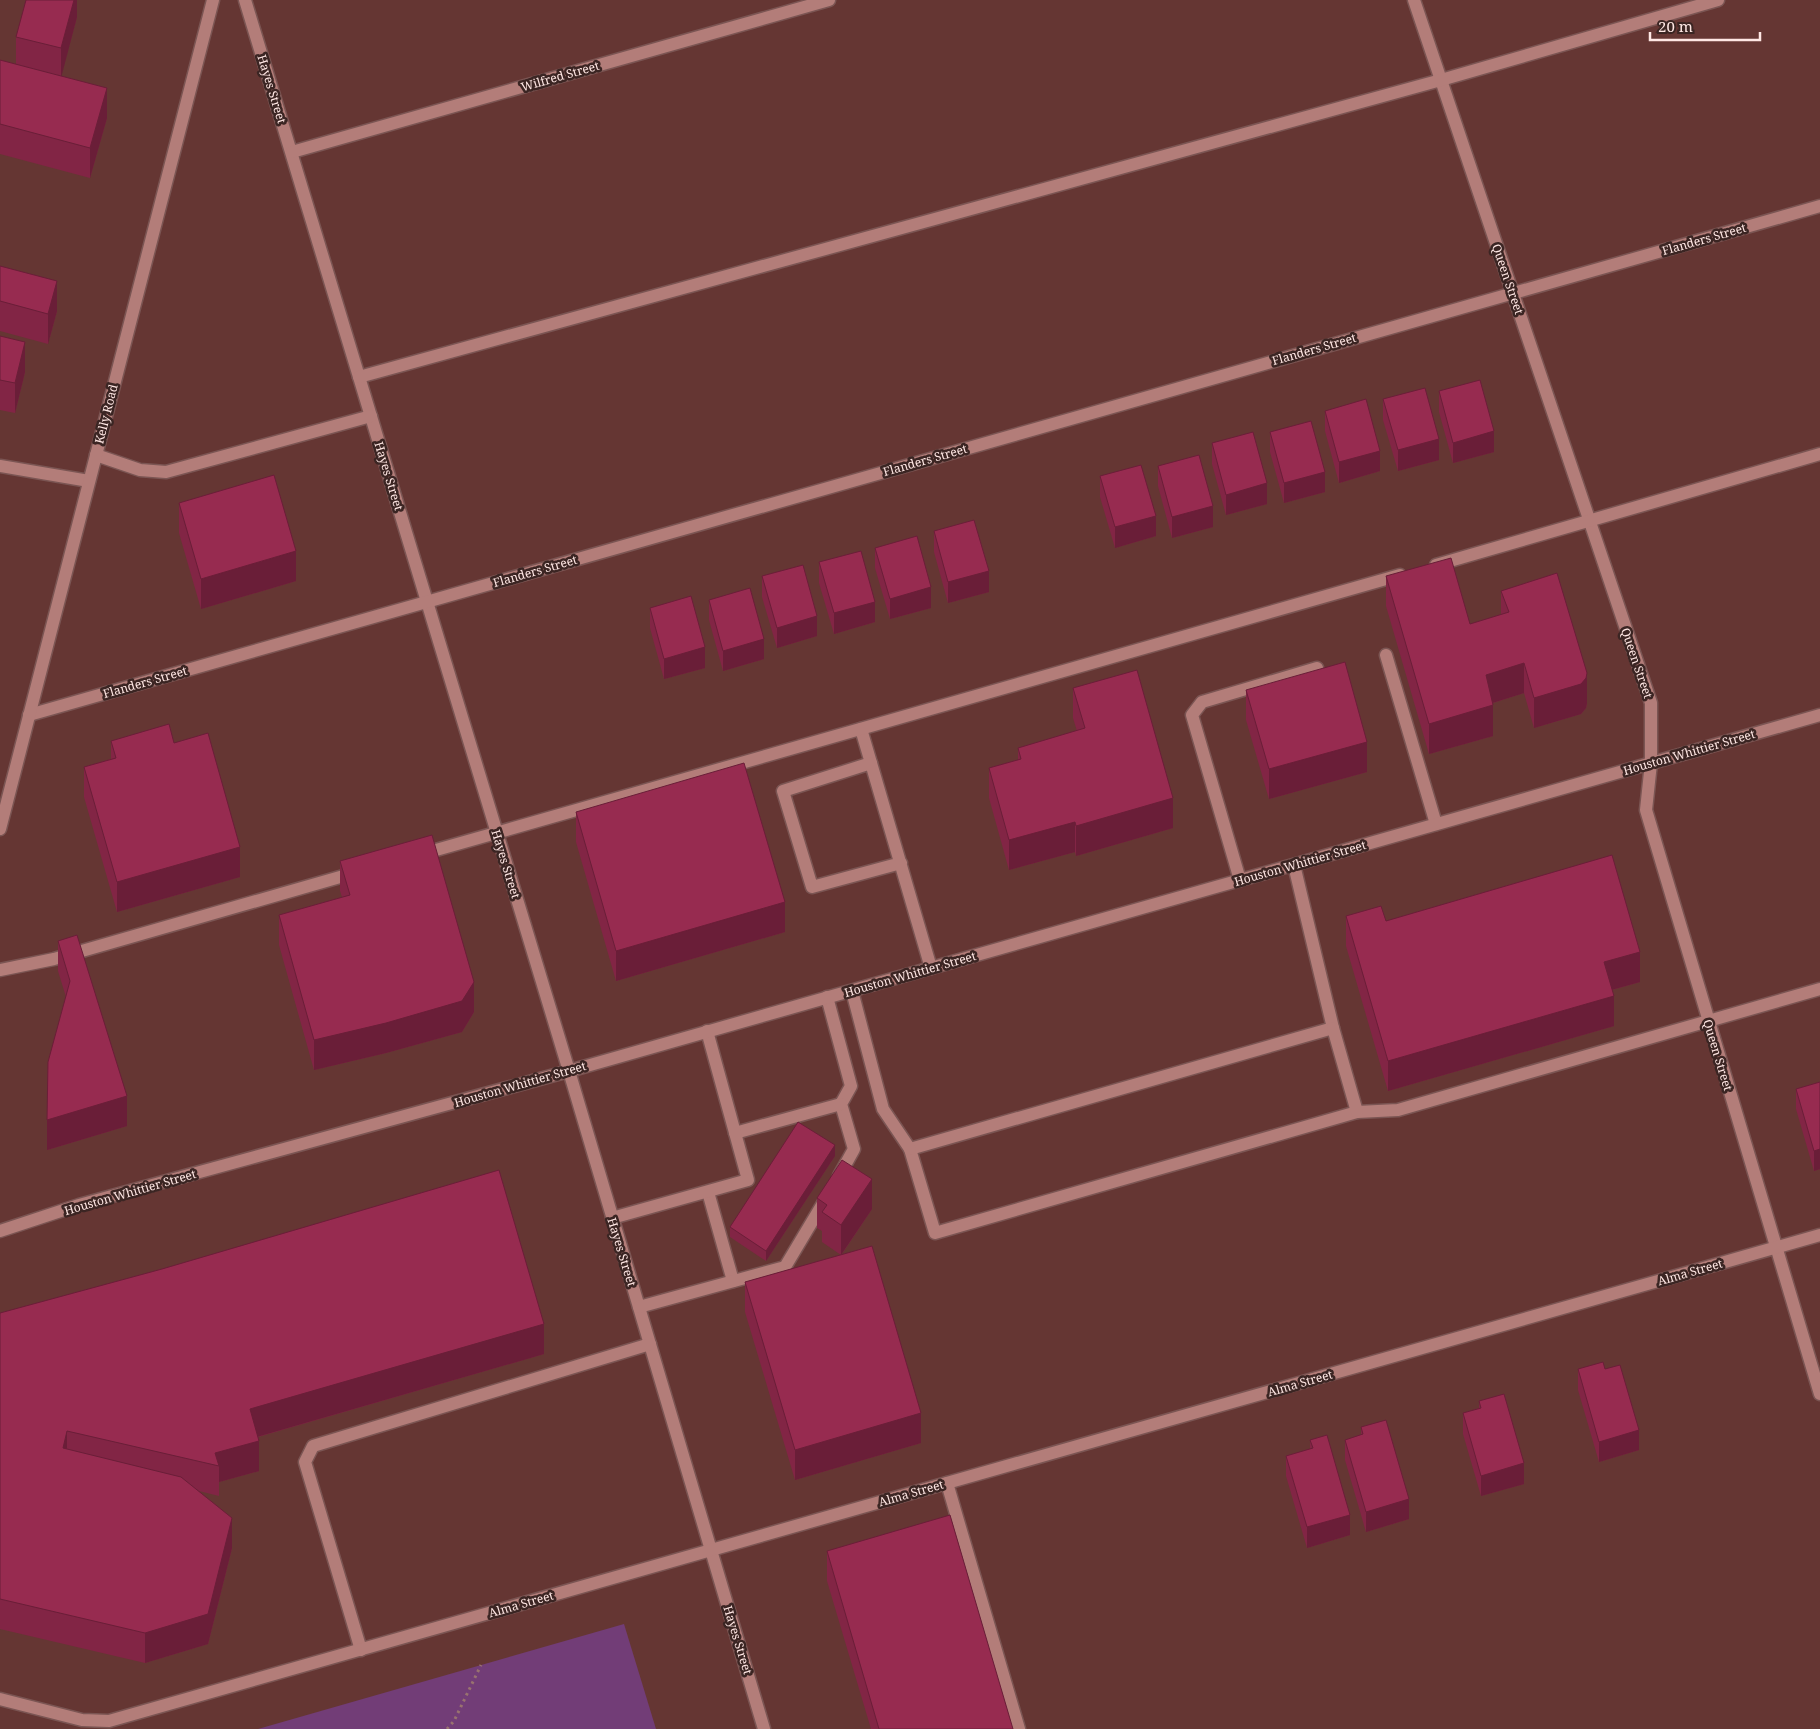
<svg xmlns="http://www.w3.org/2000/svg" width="1820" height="1729" font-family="'Noto Serif',serif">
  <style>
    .green { fill: #723d77 }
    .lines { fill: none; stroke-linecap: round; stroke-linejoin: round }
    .minor-casing { stroke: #7b5553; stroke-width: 15 }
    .path { stroke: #99726f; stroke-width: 3; stroke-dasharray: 2.5 4; stroke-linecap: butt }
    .minor { stroke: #b37d79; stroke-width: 12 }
    .wall { fill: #822545 }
    .shaded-wall { fill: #6a1e38 }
    .building { fill: #972b50; stroke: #6a1e38 }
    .labels { text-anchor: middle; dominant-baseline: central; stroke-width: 5; stroke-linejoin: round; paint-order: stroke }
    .street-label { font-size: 12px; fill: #ffe7e4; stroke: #3b2523 }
  </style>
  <rect width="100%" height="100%" fill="#653633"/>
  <path class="green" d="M 624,1624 L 656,1729 L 258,1729 Z"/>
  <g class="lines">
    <defs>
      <g id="minor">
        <path d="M 245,0 L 569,1071 L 764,1729"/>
        <path d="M 1414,0 L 1651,703 L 1651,763 L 1646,810 L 1820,1394"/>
        <path d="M 292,152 L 829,0"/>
        <path d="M 359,377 L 1441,80 L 1718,0"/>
        <path d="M 96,455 L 140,470 L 166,472 L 371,416"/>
        <path d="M 0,466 L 89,481"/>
        <path d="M 1436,565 L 1820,454"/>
        <path d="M 1386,655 L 1436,824"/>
        <path d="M 29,715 L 1820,206"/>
        <path d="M 861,729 L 871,763"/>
        <path d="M 0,829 L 213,0"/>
        <path d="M 422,854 L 1400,575"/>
        <path d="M 901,863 L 812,887 L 783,791 L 871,763 L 931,968"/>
        <path d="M 1294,865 L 1333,1028 L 910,1149 L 935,1233 L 1357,1112 L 1398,1110 L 1820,989"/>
        <path d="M 1240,880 L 1192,715 L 1202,702 L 1317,668"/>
        <path d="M 0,970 L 54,959 L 354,873"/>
        <path d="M 852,991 L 883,1109 L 910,1149"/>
        <path d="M 827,997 L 851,1086 L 841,1104 L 854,1149 L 839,1176"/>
        <path d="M 1333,1028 L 1357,1112"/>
        <path d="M 735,1133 L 841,1104"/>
        <path d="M 708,1192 L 733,1281"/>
        <path d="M 612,1218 L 748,1180 L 707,1031"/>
        <path d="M 0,1231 L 79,1205 L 569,1071 L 1820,715"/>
        <path d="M 639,1307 L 785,1267 L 825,1200"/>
        <path d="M 947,1483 L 1019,1729"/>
        <path d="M 361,1650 L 305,1462 L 313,1446 L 650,1344"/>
        <path d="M 0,1699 L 82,1720 L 109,1721 L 1820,1235"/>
      </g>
    </defs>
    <use href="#minor" class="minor-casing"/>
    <path class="path" d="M 447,1729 L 454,1721 L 481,1665"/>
    <use href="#minor" class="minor"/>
  </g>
  <g class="wall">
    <path d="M 77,0 L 77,17 L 61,76 L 107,118 L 90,178 L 0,154 L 0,60 L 16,65 L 16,37 Z"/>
    <path d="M 0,266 L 57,311 L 48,344 L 0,331 Z"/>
    <path d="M 0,336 L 25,372 L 15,413 L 0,410 Z"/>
    <path d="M 1439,391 L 1494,452 L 1453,463 L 1439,412 Z"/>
    <path d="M 1383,399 L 1439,460 L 1398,471 L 1383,420 Z"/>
    <path d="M 1325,411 L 1380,471 L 1339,483 L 1325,431 Z"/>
    <path d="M 1270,432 L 1325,492 L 1284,503 L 1270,452 Z"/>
    <path d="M 1212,443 L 1267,504 L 1226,515 L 1212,464 Z"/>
    <path d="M 1158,466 L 1213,527 L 1172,538 L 1158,486 Z"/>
    <path d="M 1100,476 L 1156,536 L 1115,548 L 1100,497 Z"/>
    <path d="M 179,503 L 296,581 L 201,609 L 179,533 Z"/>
    <path d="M 934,531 L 989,592 L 948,603 L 934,552 Z"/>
    <path d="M 875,548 L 931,608 L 890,619 L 875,568 Z"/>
    <path d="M 819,562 L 875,622 L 834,634 L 819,583 Z"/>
    <path d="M 762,576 L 817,636 L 777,648 L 762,597 Z"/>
    <path d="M 1386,576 L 1470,624 L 1501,615 L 1501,591 L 1587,703 L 1586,708 L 1581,714 L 1534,728 L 1524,693 L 1493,703 L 1493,736 L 1429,754 L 1386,606 Z"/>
    <path d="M 709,600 L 764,659 L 723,671 L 709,620 Z"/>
    <path d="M 650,608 L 705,668 L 664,679 L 650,628 Z"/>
    <path d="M 1073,688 L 1173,828 L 1076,856 L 1075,852 L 1009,870 L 989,798 L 989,768 L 1018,760 L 1018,748 L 1077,731 L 1073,718 Z"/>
    <path d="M 1246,690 L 1367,772 L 1269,799 L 1246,720 Z"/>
    <path d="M 111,741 L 174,743 L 240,877 L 117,912 L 84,797 L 84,767 L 111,759 Z"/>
    <path d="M 576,812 L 785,932 L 616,981 L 576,842 Z"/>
    <path d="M 340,861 L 474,1012 L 462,1032 L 386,1053 L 314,1070 L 279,945 L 279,915 L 342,897 L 340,891 Z"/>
    <path d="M 1346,916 L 1386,921 L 1640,982 L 1612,990 L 1614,1026 L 1388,1091 L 1346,946 Z"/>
    <path d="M 58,941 L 127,1126 L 47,1150 L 66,997 L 58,971 Z"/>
    <path d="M 1820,1082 L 1820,1169 L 1814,1171 L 1796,1109 L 1796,1089 Z"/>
    <path d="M 835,1156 L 766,1261 L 730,1237 L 730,1227 Z"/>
    <path d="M 817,1198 L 872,1209 L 842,1254 L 921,1443 L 795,1480 L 745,1312 L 745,1282 L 841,1255 L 822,1242 L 822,1231 L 817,1228 Z"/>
    <path d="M 0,1313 L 544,1354 L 258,1437 L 259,1471 L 219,1482 L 219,1496 L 199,1491 L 232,1548 L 208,1644 L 145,1663 L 0,1629 Z"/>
    <path d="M 1578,1369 L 1605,1369 L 1639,1450 L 1599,1462 L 1578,1390 Z"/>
    <path d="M 1479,1401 L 1524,1484 L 1481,1496 L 1463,1434 L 1463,1413 L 1479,1408 Z"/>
    <path d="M 1361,1427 L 1409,1519 L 1366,1532 L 1345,1460 L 1345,1440 L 1361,1435 Z"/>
    <path d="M 1310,1440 L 1350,1535 L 1307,1548 L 1286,1476 L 1286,1456 L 1310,1449 Z"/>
    <path d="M 827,1551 L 1013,1729 L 871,1729 L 827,1581 Z"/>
  </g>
  <g class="shaded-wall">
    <path d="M 74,0 L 77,0 L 77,17 L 61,78 L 61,48 Z"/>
    <path d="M 107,88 L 107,118 L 90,178 L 90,148 Z"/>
    <path d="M 57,281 L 57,311 L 48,344 L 48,314 Z"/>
    <path d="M 25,342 L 25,372 L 15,413 L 15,383 Z"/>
    <path d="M 1494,431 L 1494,452 L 1453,463 L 1453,443 Z"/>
    <path d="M 1439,439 L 1439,460 L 1398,471 L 1398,450 Z"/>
    <path d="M 1380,451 L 1380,471 L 1339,483 L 1339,462 Z"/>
    <path d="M 1325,472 L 1325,492 L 1284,503 L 1284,483 Z"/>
    <path d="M 1267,483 L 1267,504 L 1226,515 L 1226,495 Z"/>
    <path d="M 1213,506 L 1213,527 L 1172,538 L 1172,517 Z"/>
    <path d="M 1156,516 L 1156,536 L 1115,548 L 1115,527 Z"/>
    <path d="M 296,551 L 296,581 L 201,609 L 201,579 Z"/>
    <path d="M 989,571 L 989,592 L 948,603 L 948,582 Z"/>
    <path d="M 931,587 L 931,608 L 890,619 L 890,599 Z"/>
    <path d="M 875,602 L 875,622 L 834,634 L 834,613 Z"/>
    <path d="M 817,616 L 817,636 L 777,648 L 777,628 Z"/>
    <path d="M 764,639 L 764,659 L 723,671 L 723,651 Z"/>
    <path d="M 705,647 L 705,668 L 664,679 L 664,659 Z"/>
    <path d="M 1524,663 L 1524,693 L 1486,705 L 1486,675 Z"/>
    <path d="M 1587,673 L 1587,703 L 1586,708 L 1581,714 L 1534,728 L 1534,698 Z"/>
    <path d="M 1493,705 L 1493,736 L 1429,754 L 1429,724 Z"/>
    <path d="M 1367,742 L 1367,772 L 1269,799 L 1269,769 Z"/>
    <path d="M 1173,798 L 1173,828 L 1076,856 L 1076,826 Z"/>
    <path d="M 1075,822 L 1075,852 L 1009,870 L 1009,840 Z"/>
    <path d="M 240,847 L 240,877 L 117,912 L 117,882 Z"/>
    <path d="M 785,902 L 785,932 L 616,981 L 616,951 Z"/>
    <path d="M 1640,952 L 1640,982 L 1604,992 L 1604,962 Z"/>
    <path d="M 474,982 L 474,1012 L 462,1032 L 386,1053 L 314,1070 L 314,1040 Z"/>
    <path d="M 1614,996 L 1614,1026 L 1388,1091 L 1388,1061 Z"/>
    <path d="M 127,1096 L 127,1126 L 47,1150 L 47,1120 Z"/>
    <path d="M 835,1145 L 835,1156 L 766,1261 L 766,1251 Z"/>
    <path d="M 1820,1149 L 1820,1169 L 1814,1171 L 1814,1151 Z"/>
    <path d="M 872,1179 L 872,1209 L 841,1255 L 841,1225 Z"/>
    <path d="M 544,1324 L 544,1354 L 250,1439 L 250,1409 Z"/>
    <path d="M 921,1413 L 921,1443 L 795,1480 L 795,1450 Z"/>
    <path d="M 1639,1430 L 1639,1450 L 1599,1462 L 1599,1442 Z"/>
    <path d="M 67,1431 L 67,1461 L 63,1448 Z"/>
    <path d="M 259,1441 L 259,1471 L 219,1482 L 219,1466 L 215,1453 Z"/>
    <path d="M 1524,1463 L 1524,1484 L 1481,1496 L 1481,1476 Z"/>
    <path d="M 1409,1499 L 1409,1519 L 1366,1532 L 1366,1512 Z"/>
    <path d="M 1350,1515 L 1350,1535 L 1307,1548 L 1307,1527 Z"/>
    <path d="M 232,1518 L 232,1548 L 208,1644 L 145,1663 L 145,1633 Z"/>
  </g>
  <g class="building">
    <path d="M 26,0 L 74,0 L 61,48 L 16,37 Z"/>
    <path d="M 0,60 L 107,88 L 90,148 L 0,124 Z"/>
    <path d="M 0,266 L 57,281 L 48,314 L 0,301 Z"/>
    <path d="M 0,336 L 25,342 L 15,383 L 0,380 Z"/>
    <path d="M 1480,380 L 1494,431 L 1453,443 L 1439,391 Z"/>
    <path d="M 1425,388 L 1439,439 L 1398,450 L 1383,399 Z"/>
    <path d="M 1366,399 L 1380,451 L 1339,462 L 1325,411 Z"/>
    <path d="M 1311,421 L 1325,472 L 1284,483 L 1270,432 Z"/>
    <path d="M 1253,432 L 1267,483 L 1226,495 L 1212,443 Z"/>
    <path d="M 1199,455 L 1213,506 L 1172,517 L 1158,466 Z"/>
    <path d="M 1141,465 L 1156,516 L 1115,527 L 1100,476 Z"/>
    <path d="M 274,475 L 296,551 L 201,579 L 179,503 Z"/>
    <path d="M 974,520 L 989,571 L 948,582 L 934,531 Z"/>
    <path d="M 917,536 L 931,587 L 890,599 L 875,548 Z"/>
    <path d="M 861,551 L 875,602 L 834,613 L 819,562 Z"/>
    <path d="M 1451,558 L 1470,624 L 1509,612 L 1501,591 L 1557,573 L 1587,673 L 1586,678 L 1581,684 L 1534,698 L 1524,663 L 1486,675 L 1493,705 L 1429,724 L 1386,576 Z"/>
    <path d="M 803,565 L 817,616 L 777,628 L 762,576 Z"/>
    <path d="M 750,588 L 764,639 L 723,651 L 709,600 Z"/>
    <path d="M 691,596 L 705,647 L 664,659 L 650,608 Z"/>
    <path d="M 1345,662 L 1367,742 L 1269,769 L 1246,690 Z"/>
    <path d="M 1137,670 L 1173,798 L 1076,826 L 1075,822 L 1009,840 L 989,768 L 1021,759 L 1018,748 L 1085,728 L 1073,688 Z"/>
    <path d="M 169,724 L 174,743 L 208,733 L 240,847 L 117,882 L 84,767 L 116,758 L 111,741 Z"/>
    <path d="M 744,763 L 785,902 L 616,951 L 576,812 Z"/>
    <path d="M 432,835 L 474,982 L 462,1001 L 386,1023 L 314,1040 L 279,915 L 350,895 L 340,861 Z"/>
    <path d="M 1612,855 L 1640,952 L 1604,962 L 1614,996 L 1388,1061 L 1346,916 L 1381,906 L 1386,921 Z"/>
    <path d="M 77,935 L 127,1096 L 47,1120 L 48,1062 L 70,981 L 58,941 Z"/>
    <path d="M 1820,1082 L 1820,1149 L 1814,1151 L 1796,1089 Z"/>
    <path d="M 798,1122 L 835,1145 L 766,1251 L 730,1227 Z"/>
    <path d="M 842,1160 L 872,1179 L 841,1225 L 822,1212 L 827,1205 L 817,1198 Z"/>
    <path d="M 499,1170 L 544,1324 L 250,1409 L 259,1441 L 215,1453 L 219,1466 L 67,1431 L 63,1448 L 181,1477 L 232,1518 L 208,1614 L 145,1633 L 0,1599 L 0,1313 L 162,1269 Z"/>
    <path d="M 872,1246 L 921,1413 L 795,1450 L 745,1282 Z"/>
    <path d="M 1603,1362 L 1605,1369 L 1620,1365 L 1639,1430 L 1599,1442 L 1578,1369 Z"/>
    <path d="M 1504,1394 L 1524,1463 L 1481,1476 L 1463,1413 L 1481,1408 L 1479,1401 Z"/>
    <path d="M 1386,1420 L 1409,1499 L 1366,1512 L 1345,1440 L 1363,1434 L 1361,1427 Z"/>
    <path d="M 1327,1435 L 1350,1515 L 1307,1527 L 1286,1456 L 1313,1448 L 1310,1440 Z"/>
    <path d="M 950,1515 L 1013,1729 L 879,1729 L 827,1551 Z"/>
  </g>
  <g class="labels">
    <g class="street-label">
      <text transform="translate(560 76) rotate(-16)">Wilfred Street</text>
      <text transform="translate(272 89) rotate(73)">Hayes Street</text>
      <text transform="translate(1704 239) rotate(-16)">Flanders Street</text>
      <text transform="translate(1508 279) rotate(71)">Queen Street</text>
      <text transform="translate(1314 349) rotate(-16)">Flanders Street</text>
      <text transform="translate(106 414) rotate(-76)">Kelly Road</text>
      <text transform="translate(925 460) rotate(-16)">Flanders Street</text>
      <text transform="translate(389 476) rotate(73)">Hayes Street</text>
      <text transform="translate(535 571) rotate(-16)">Flanders Street</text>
      <text transform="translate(1637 663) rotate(71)">Queen Street</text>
      <text transform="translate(145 682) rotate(-16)">Flanders Street</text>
      <text transform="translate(1689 752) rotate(-16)">Houston Whittier Street</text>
      <text transform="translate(1300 863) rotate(-16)">Houston Whittier Street</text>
      <text transform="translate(506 864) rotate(73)">Hayes Street</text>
      <text transform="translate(910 974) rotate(-16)">Houston Whittier Street</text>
      <text transform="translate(1718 1055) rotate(73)">Queen Street</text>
      <text transform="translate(520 1084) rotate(-16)">Houston Whittier Street</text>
      <text transform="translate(130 1192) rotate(-16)">Houston Whittier Street</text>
      <text transform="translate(622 1252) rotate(73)">Hayes Street</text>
      <text transform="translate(1690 1272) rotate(-16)">Alma Street</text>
      <text transform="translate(1300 1383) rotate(-16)">Alma Street</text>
      <text transform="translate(911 1493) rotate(-16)">Alma Street</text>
      <text transform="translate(521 1604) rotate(-16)">Alma Street</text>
      <text transform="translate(738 1640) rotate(73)">Hayes Street</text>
    </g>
  </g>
  <path d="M1650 32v8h110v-8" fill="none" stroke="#ffe7e4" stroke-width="2.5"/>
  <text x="1658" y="32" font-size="15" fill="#ffe7e4" stroke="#3b2523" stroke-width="4" paint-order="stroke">20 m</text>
</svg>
